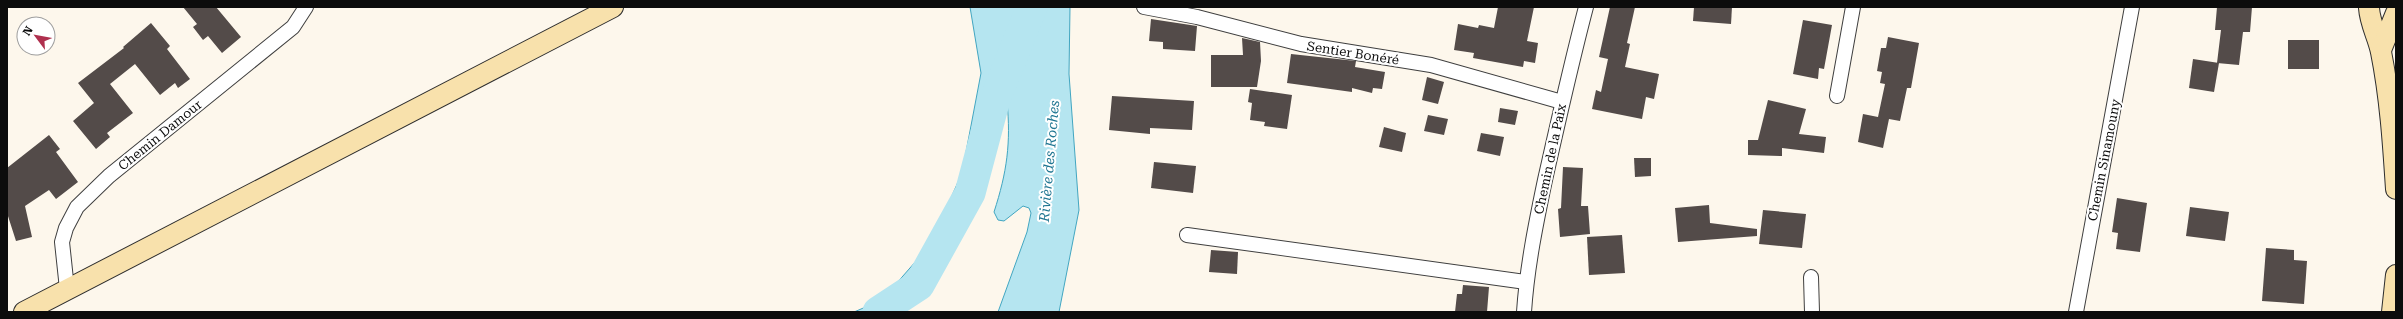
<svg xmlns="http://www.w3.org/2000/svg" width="2403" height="319" font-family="'Roboto Serif',serif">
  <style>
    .water { fill: #b5e5f0; stroke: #42a6c1 }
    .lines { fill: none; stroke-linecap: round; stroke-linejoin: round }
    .river { stroke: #b5e5f0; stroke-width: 31 }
    .building { fill: #534b49 }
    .street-casing { stroke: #3f3f3f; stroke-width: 16 }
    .secondary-casing { stroke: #2e2e2e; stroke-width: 22 }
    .street { stroke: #fff; stroke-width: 14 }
    .secondary { stroke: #f8e1ac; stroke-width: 20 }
    .labels { text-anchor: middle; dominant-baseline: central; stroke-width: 4; stroke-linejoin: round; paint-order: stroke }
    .street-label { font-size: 13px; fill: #0c0c0c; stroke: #fff }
    .water-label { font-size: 14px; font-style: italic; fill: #207692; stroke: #fff }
  </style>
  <rect width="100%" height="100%" fill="#fdf7ec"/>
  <path class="water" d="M 970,7 L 1070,7 L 1069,74 L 1079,210 L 1059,312 L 998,312 L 1027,232 L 1031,213 L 1029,208 L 1023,206 L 1004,221 L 998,220 L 994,212 C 1007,172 1011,143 1007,101 C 1000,97 996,97 991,103 L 970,193 L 955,231 L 919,285 L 878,312 L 854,312 L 882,300 L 930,245 L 962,173 L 981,73 Z"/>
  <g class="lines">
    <path class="river" d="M 878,312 L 919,285 L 970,193 L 995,99 L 1032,7"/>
  </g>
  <g class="building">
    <path d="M 183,7 L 216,7 L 241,37 L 222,53 L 208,36 L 203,40 L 193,27 L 197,24 Z"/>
    <path d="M 1498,7 L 1534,7 L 1527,41 L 1538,43 L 1535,63 L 1524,61 L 1523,67 L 1473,58 L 1474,53 L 1454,50 L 1458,24 L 1478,28 L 1479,25 L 1494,28 Z"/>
    <path d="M 1610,7 L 1635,7 L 1627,43 L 1630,44 L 1625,67 L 1659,74 L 1654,99 L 1646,97 L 1642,119 L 1592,109 L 1596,90 L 1601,92 L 1608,59 L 1599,57 Z"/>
    <path d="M 1694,7 L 1732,7 L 1731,24 L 1693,21 Z"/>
    <path d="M 2217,7 L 2252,7 L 2250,32 L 2243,32 L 2239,65 L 2217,63 L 2221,30 L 2215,30 Z"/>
    <path d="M 1151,19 L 1197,26 L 1195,51 L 1163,49 L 1163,42 L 1149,41 Z"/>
    <path d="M 1803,20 L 1832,25 L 1824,69 L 1819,68 L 1818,79 L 1793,74 Z"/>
    <path d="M 151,23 L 170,46 L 167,49 L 190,79 L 178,88 L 175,83 L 160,95 L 135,64 L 110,84 L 133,113 L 107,133 L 110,137 L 96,149 L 73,121 L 94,103 L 78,83 L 124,48 L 123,47 Z"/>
    <path d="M 1888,37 L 1919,43 L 1911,88 L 1907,88 L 1900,121 L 1889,119 L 1883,148 L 1858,142 L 1863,114 L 1878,117 L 1885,84 L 1880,83 L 1882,72 L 1877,71 L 1881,48 L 1886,48 Z"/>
    <path d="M 1242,38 L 1260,42 L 1261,61 L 1257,87 L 1211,87 L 1211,55 L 1243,55 Z"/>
    <rect x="2288" y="40" width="31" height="29"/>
    <path d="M 1291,54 L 1356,61 L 1355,67 L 1385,72 L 1382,89 L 1373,88 L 1372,93 L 1352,88 L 1352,92 L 1287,83 Z"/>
    <path d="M 2193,59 L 2219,63 L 2214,92 L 2189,88 Z"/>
    <path d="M 1427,77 L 1444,82 L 1438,104 L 1422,100 Z"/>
    <path d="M 1250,89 L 1292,95 L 1287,129 L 1264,126 L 1265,122 L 1250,120 L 1252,103 L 1248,102 Z"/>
    <path d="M 1112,96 L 1194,101 L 1192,130 L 1150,128 L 1150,134 L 1109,130 Z"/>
    <path d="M 1768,100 L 1806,109 L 1799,134 L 1826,137 L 1824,153 L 1782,148 L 1782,156 L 1748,155 L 1748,140 L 1758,140 Z"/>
    <path d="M 1500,108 L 1518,111 L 1515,125 L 1498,122 Z"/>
    <path d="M 1428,115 L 1448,119 L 1444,135 L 1424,131 Z"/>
    <path d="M 1384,127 L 1406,133 L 1402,152 L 1379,147 Z"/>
    <path d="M 1481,133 L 1504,137 L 1500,156 L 1477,151 Z"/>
    <path d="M 49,135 L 60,149 L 56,152 L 78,182 L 56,199 L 49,190 L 25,206 L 32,237 L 16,241 L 7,213 L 7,168 Z"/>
    <path d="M 1634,158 L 1651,158 L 1651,176 L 1635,177 Z"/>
    <path d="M 1154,162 L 1196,166 L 1193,193 L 1151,188 Z"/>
    <path d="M 1563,167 L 1583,168 L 1581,206 L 1588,206 L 1590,234 L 1560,237 L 1558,209 L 1561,208 Z"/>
    <path d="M 2117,198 L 2147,203 L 2140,252 L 2116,249 L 2118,233 L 2112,232 Z"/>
    <path d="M 1709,205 L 1710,223 L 1757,229 L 1757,236 L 1678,242 L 1675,208 Z"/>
    <path d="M 2190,207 L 2229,212 L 2225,241 L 2186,236 Z"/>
    <path d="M 1763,210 L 1806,214 L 1802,248 L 1759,244 Z"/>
    <path d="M 1622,235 L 1625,273 L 1589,275 L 1587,237 Z"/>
    <path d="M 2266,248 L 2294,250 L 2294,260 L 2307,261 L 2304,304 L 2262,301 Z"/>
    <path d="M 1211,250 L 1238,252 L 1237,274 L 1209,272 Z"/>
    <path d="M 1463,285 L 1489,287 L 1487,312 L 1455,312 L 1457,294 L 1462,294 Z"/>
  </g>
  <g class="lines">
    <defs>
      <g id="street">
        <path d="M 1144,7 L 1197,17 L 1301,44 L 1431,65 L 1562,102"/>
        <path d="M 1837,96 L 1853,7"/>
        <path d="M 1187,235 L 1526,282"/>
        <path d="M 1811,277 L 1812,312"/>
        <path d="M 67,289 L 62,242 L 66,228 L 77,207 L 109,176 L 293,27 L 306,7"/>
        <path d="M 1524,312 C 1527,267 1536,223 1545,180 C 1558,122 1571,64 1586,7"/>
        <path d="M 2076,312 L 2132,7"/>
      </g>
      <g id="secondary">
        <path d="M 2369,8 C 2370,24 2378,37 2381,52 C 2390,97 2393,143 2396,189"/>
        <path d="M 2381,50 L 2396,13"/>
        <path d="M 24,312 L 613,7"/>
        <path d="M 2392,312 L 2396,275"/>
      </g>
    </defs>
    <use href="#street" class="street-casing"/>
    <use href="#secondary" class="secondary-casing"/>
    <use href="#street" class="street"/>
    <use href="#secondary" class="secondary"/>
  </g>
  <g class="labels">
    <g class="street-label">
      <text transform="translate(1353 53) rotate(9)">Sentier Bonéré</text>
      <text transform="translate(160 135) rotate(-39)">Chemin Damour</text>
      <text transform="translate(1550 159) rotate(-78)">Chemin de la Paix</text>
      <text transform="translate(2104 160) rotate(-79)">Chemin Sinamouny</text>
    </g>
    <g class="water-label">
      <text transform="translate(1049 161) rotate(-85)">Rivière des Roches</text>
    </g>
  </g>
  <rect width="2403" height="319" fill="none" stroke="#0c0c0c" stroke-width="16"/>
  <g transform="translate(36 36) rotate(302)"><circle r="19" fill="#ffffff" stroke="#9e9e9e"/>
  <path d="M0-3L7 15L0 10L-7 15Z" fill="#af304e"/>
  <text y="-6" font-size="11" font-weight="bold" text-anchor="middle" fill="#0c0c0c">N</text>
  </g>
</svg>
